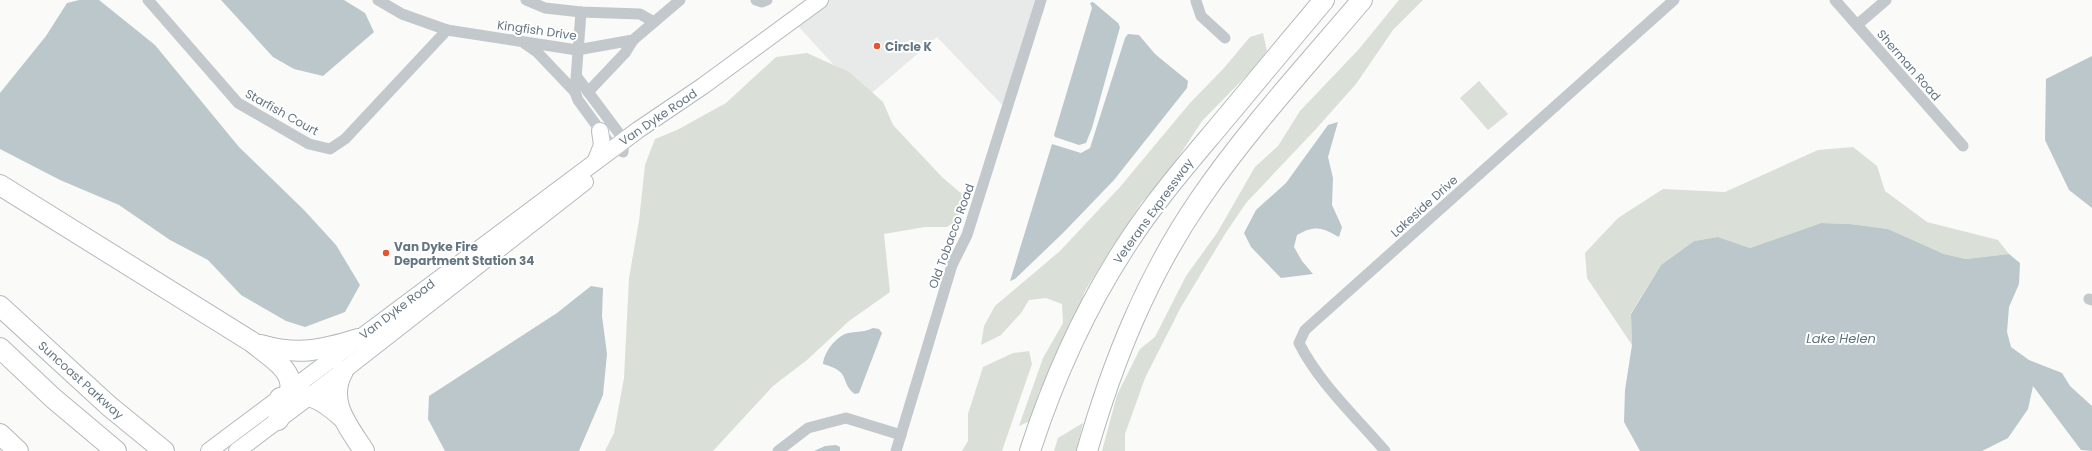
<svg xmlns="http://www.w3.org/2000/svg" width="2092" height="451" font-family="Poppins,sans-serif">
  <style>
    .built { fill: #e8e9e9 }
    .green { fill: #dadfd7 }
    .water { fill: #bbc7cb }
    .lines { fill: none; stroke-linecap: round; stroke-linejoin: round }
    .secondary-casing { stroke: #b3babf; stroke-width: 18 }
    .highway-casing { stroke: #b4b9bd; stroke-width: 22 }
    .street { stroke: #c3c8cc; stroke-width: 11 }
    .secondary { stroke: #fff; stroke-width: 16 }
    .highway { stroke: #fff; stroke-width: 20 }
    .poi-dot { fill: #e4572e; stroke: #fff; stroke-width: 1.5 }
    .labels { text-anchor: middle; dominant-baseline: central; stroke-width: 4; stroke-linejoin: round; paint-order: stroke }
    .street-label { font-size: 12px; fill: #657683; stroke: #fff }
    .poi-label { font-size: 12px; font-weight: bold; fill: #657683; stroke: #fff; text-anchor: start }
    .water-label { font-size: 13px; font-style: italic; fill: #60757c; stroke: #fff }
  </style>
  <rect width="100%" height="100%" fill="#fafaf8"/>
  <path class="built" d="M 827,0 L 1037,0 L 1006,109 L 937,37 L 865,99 L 797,25 Z"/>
  <g class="green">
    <path d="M 1399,0 L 1423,0 L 1393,30 L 1356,84 L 1315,130 L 1246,203 L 1225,234 L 1181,307 L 1145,378 L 1125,434 L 1125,451 L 1102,451 L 1117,395 L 1140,349 L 1155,337 L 1186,276 L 1217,233 L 1255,167 L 1278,146 L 1300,111 L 1359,49 Z"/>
    <path d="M 1263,33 L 1267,51 L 1252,70 L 1202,121 L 1166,176 L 1141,203 L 1104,260 L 1085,291 L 1061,354 L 1039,392 L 1030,421 L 1019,426 L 1043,358 L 1063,323 L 1062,304 L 1046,298 L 1029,300 L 1021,313 L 1001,335 L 981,345 L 984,326 L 995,306 L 1060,251 L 1120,187 L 1190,103 L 1224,68 L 1250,37 Z"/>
    <path d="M 807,53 L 849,72 L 864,85 L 883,102 L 893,125 L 942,177 L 963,195 L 960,218 L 947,227 L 925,227 L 884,234 L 890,292 L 849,321 L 807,360 L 773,386 L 713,451 L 605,451 L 614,433 L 624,378 L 629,278 L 639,221 L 645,165 L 655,139 L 677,130 L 726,103 L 776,57 Z"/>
    <path d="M 1479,81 L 1508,114 L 1488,130 L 1460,98 Z"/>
    <path d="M 1853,147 L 1877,166 L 1885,191 L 1927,222 L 1998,240 L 2009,254 L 1966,259 L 1944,254 L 1888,229 L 1850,224 L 1821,223 L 1750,248 L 1718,237 L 1694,241 L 1661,265 L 1631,313 L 1632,345 L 1587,278 L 1585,253 L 1618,218 L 1663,189 L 1725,192 L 1818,150 Z"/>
    <path d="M 1029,351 L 1032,364 L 1002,451 L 962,451 L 968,441 L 968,414 L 983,367 L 1013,353 Z"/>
    <path d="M 1083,423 L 1076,451 L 1054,451 L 1058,438 Z"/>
  </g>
  <g class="water">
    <path d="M 79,0 L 99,0 L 155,45 L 239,147 L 304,210 L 336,245 L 360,285 L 345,312 L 305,327 L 286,321 L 241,295 L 208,260 L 170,240 L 119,205 L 60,180 L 0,149 L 0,93 L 46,36 L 67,3 Z"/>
    <path d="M 221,0 L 344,0 L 365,13 L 374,32 L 323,76 L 294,69 L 273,57 Z"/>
    <path d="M 1093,2 L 1118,23 L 1120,27 L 1092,128 L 1086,143 L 1079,145 L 1055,137 L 1054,135 L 1092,8 L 1090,3 Z"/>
    <path d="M 1128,34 L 1139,35 L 1155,54 L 1188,81 L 1187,88 L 1114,180 L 1063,233 L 1015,279 L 1010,281 L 1052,144 L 1081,153 L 1090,148 L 1125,38 Z"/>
    <path d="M 2092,56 L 2092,208 L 2069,190 L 2045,140 L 2046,79 Z"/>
    <path d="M 1338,122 L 1328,157 L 1333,178 L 1332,205 L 1342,227 L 1339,237 C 1322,227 1314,225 1297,235 L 1294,247 L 1302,261 L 1313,274 L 1281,278 L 1251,247 L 1244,233 L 1256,210 L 1286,183 L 1328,125 Z"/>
    <path d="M 1821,223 L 1850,224 L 1888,229 L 1944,254 L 1966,259 L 2009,254 L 2020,263 L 2019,284 L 2009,307 L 2007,332 L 2011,347 L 2029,360 L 2062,373 L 2070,386 L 2092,406 L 2092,451 L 2081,450 L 2033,386 L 2028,409 L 2008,438 L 1982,451 L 1640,451 L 1624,422 L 1625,390 L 1632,345 L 1631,314 L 1661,265 L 1694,241 L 1718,237 L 1750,248 Z"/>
    <path d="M 591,286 L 603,288 L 602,316 L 607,354 L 603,395 L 579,451 L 445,451 L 428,419 L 429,396 L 557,313 Z"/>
    <path d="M 873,328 L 879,329 L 882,333 L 859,393 L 855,394 C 839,383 853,372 823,364 C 824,353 834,339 845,334 C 854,331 863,333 873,328 Z"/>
    <path d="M 836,445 L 840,447 L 840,451 L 814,451 L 825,446 Z"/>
  </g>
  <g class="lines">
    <defs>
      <g id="secondary">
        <path d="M 596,160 L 602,145 L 600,131"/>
        <path d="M 209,451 L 638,130 L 703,86 L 820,0"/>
        <path d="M 237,451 L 343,371 L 585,182"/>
      </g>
      <g id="highway">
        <path d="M 0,185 L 252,342 C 285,368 305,377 278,420"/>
        <path d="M 0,306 L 109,406 L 164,451"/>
        <path d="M 261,345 C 298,356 322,350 358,339"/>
        <path d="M 0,348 L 53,398 L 116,451"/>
        <path d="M 343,371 C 326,401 348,426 364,451"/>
        <path d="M 280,398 C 308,390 322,399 342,417"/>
        <path d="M 0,434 L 18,451"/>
        <path d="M 1030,451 C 1054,377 1086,306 1129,241 C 1155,201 1187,164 1218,127 C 1253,85 1289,42 1324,0"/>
        <path d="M 1087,451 C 1113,361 1147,276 1200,199 C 1248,129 1307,65 1362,0"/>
      </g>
    </defs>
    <use href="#secondary" class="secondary-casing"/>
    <use href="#highway" class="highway-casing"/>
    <g class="street">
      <path d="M 148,0 L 238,103 L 309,144 L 330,149 L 345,139 L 447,30"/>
      <path d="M 378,0 L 402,14 L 447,30 L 577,50 L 633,40 L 680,0"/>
      <path d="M 526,0 L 545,8 L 581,12 L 640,14 L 654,22"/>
      <path d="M 756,0 L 762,2 L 767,0"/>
      <path d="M 1835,0 L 1963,146"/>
      <path d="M 1196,1 L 1201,16 L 1225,38"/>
      <path d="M 1857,25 L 1886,0"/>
      <path d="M 524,43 L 537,52 L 575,92"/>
      <path d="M 577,77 L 624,140 L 623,152 L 613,148 L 578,100 L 575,92 L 581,12"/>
      <path d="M 588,92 L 625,53 L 633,40"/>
      <path d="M 2089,299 L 2092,300"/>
      <path d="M 778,451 L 808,428 L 846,418 L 901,435"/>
      <path d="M 896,451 L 952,265 L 967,235 L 1041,0"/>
      <path d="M 1385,451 C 1356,417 1319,383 1299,343 L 1305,330 L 1674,0"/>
    </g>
    <use href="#secondary" class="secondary"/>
    <use href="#highway" class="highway"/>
  </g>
  <g class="poi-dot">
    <circle cx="877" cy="46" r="4"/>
    <circle cx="386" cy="253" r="4"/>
  </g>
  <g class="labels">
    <g class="street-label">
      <text transform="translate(537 30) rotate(8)">Kingfish Drive</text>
      <text transform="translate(1909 65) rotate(49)">Sherman Road</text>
      <text transform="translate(282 112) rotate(29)">Starfish Court</text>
      <text transform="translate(658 117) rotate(-34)">Van Dyke Road</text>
      <text transform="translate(1424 206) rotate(-42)">Lakeside Drive</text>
      <text transform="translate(1153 211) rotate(-54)">Veterans Expressway</text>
      <text transform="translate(951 236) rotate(-70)">Old Tobacco Road</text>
      <text transform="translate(397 309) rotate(-37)">Van Dyke Road</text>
      <text transform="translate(81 380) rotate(42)">Suncoast Parkway</text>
    </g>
    <g class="poi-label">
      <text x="885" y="46">Circle K</text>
      <text x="394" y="246">Van Dyke Fire<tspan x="394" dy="14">Department Station 34</tspan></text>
    </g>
    <g class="water-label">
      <text x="1841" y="338">Lake Helen</text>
    </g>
  </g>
</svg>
